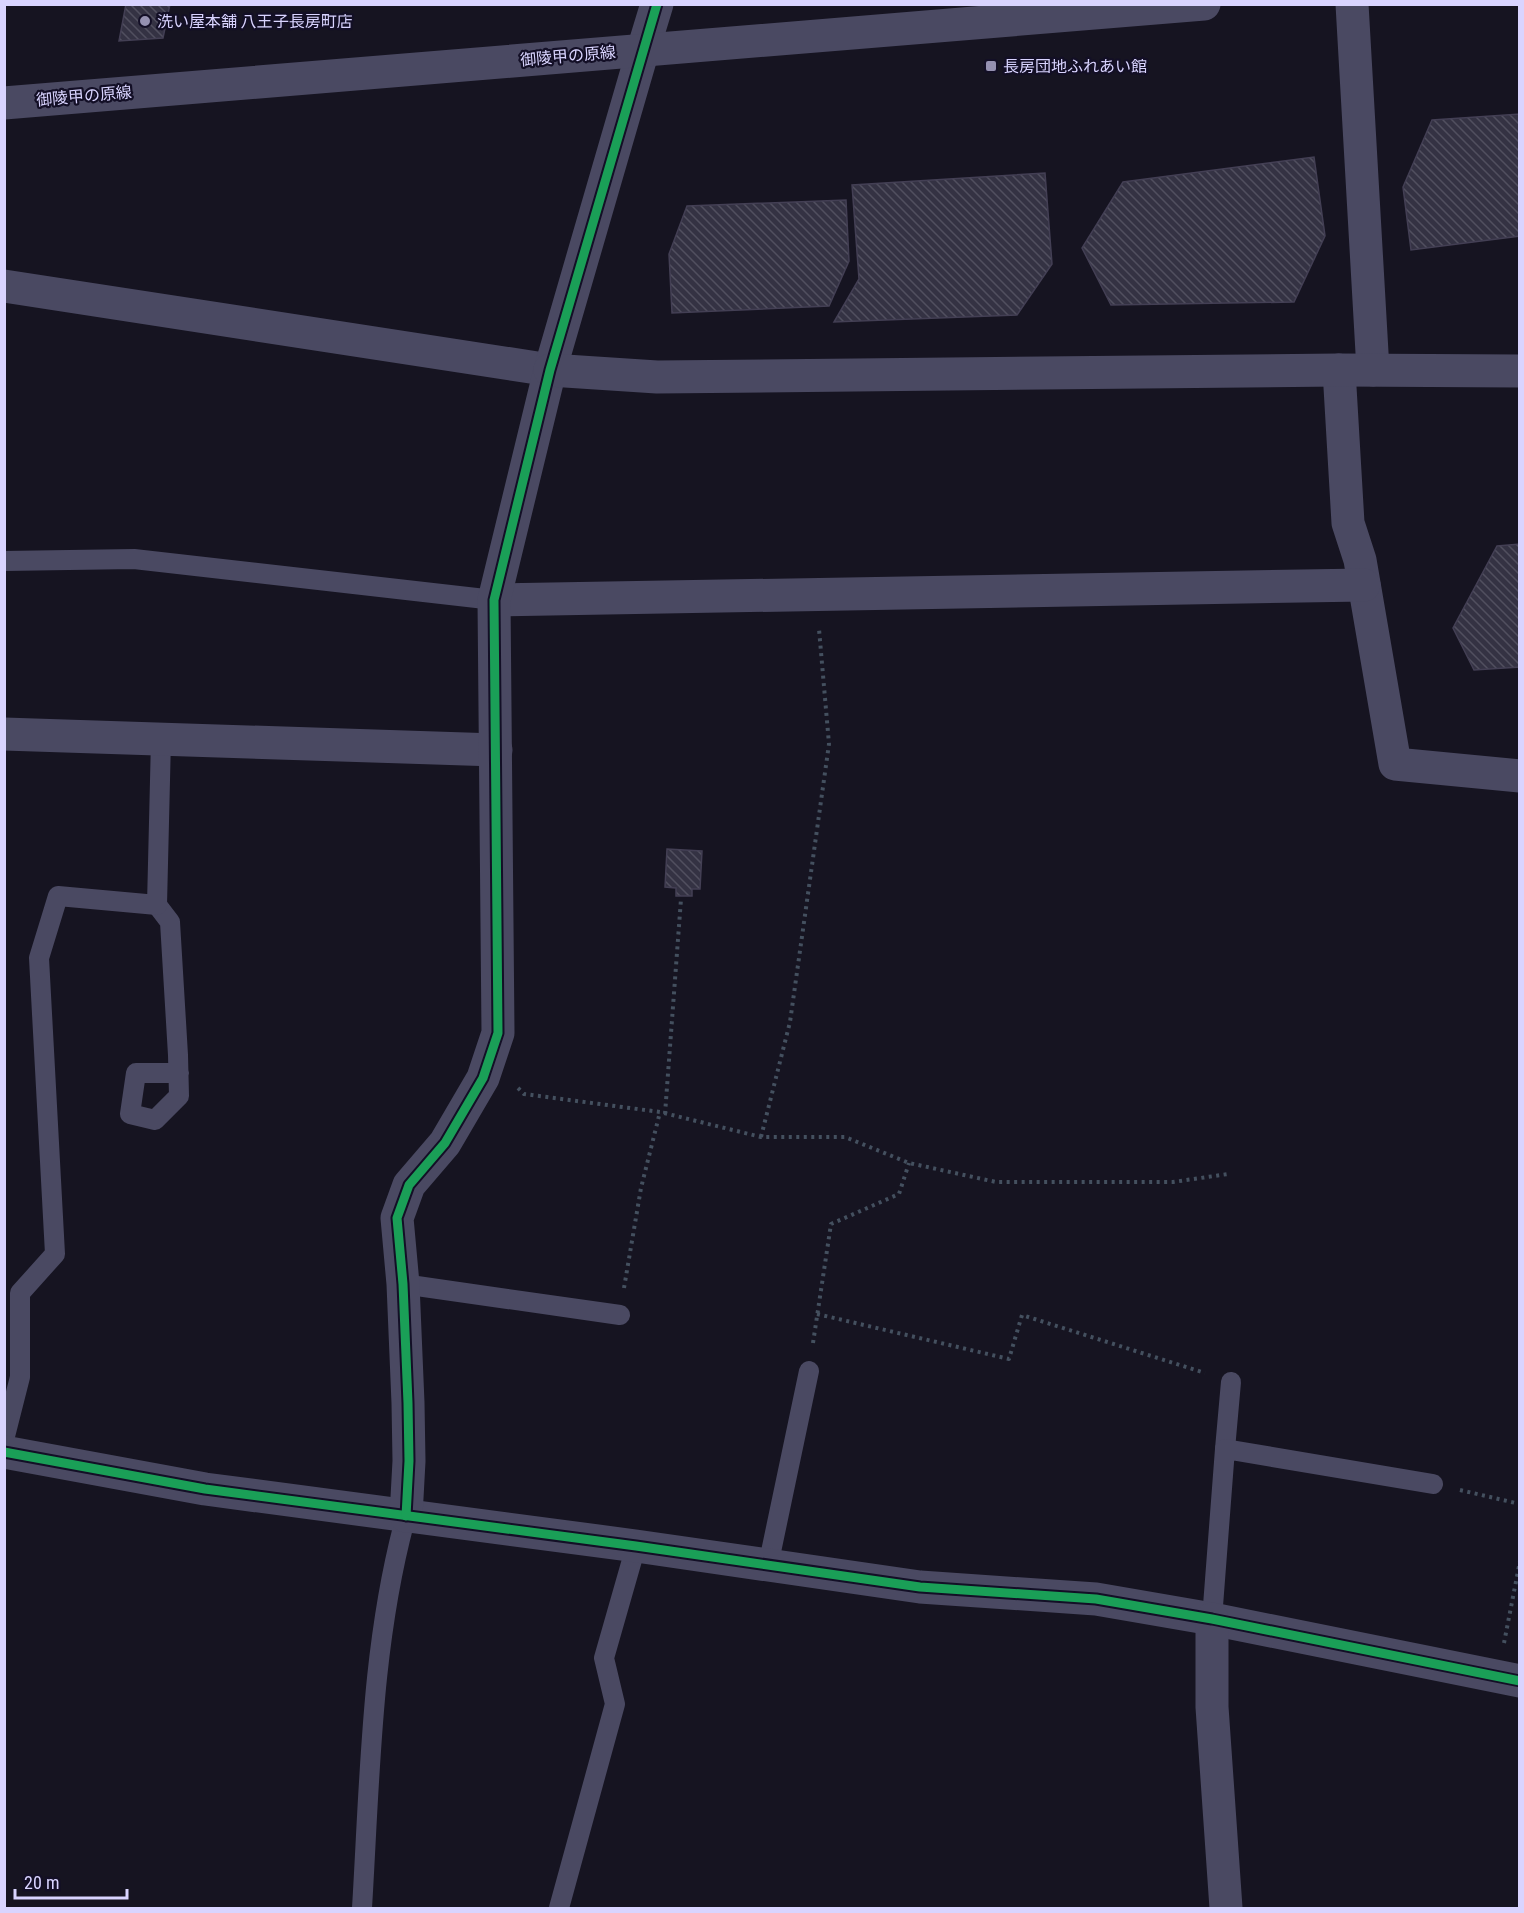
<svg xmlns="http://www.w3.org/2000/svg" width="1524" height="1913" font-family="'Roboto Condensed','Noto Sans JP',sans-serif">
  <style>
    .building { fill: url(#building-back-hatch); stroke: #433f54; stroke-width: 1.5 }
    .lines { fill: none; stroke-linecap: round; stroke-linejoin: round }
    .path { stroke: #44505f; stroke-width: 4; stroke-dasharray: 3 4.5; stroke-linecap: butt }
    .service { stroke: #4a4962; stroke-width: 20 }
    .minor { stroke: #4a4962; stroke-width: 33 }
    .tertiary { stroke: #4a4962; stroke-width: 33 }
    .cycleway-casing { stroke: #130f26; stroke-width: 13 }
    .cycleway { stroke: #1a9f57; stroke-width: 9 }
    .poi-dot { fill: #9591b1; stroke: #130f26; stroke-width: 2 }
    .labels { text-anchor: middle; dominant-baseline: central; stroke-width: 4.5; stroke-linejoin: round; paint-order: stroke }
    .poi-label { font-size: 16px; fill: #d9d4ff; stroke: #130f26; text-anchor: start }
    .street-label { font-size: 16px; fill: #d9d4ff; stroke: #130f26 }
  </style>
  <defs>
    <pattern id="building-back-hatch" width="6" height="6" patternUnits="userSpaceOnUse" patternTransform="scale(1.5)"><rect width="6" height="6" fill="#343243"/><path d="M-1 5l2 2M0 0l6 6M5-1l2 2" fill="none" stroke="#514f5f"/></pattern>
  </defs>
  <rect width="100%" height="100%" fill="#161421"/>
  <g class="building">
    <path d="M 126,4 L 170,4 L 163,38 L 119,41 Z"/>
    <path d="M 1520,114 L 1520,236 L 1411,250 L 1403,187 L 1432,120 Z"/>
    <path d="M 1314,157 L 1325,236 L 1294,302 L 1111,305 L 1082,248 L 1123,182 Z"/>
    <path d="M 1045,173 L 1052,264 L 1017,315 L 834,322 L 859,279 L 852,185 Z"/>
    <path d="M 846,200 L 849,261 L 829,306 L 672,313 L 669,254 L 687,206 Z"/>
    <path d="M 1520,544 L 1520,667 L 1474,670 L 1453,628 L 1497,546 Z"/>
    <path d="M 667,849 L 702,851 L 700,889 L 692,889 L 692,896 L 676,896 L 676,888 L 665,887 Z"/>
  </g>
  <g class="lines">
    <g class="path">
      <path d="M 518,1088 L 524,1094 L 660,1112 L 761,1137 L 845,1137 L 909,1163 L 996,1182 L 1173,1182 L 1228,1174"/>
      <path d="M 665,1114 L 681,899"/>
      <path d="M 761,1137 L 790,1022 L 829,744 L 819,629"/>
      <path d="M 624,1288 L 641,1188 L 660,1112"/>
      <path d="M 817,1314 L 1009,1359 L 1022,1315 L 1205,1373"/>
      <path d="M 813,1343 L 831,1224 L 899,1194 L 909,1163"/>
      <path d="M 1460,1490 L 1520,1504"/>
      <path d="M 1504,1643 L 1520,1561"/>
    </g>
    <g class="service">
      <path d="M 4,561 L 134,559 L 494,600"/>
      <path d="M 157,905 L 170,922 L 178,1055 L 179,1096 L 155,1120 L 130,1114 L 136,1073 L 179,1073"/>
      <path d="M 403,1284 L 620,1315"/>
      <path d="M 4,1440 L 20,1377 L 20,1293 L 55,1254 L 39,958 L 58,896 L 157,905 L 161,739"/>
      <path d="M 1225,1449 L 1231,1382"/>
      <path d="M 768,1566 L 809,1371"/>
      <path d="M 1212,1619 L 1225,1449 L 1433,1484"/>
      <path d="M 362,1908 C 370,1778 371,1643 406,1516"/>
      <path d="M 559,1908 L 615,1704 L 604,1658 L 636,1546"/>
    </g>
    <g class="minor">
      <path d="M 4,286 L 550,370"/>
      <path d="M 1339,370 L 1348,523 L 1360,560 L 1395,764 L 1520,776"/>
      <path d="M 494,600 L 1364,585"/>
      <path d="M 4,734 L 496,750"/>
      <path d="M 4,1452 L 205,1489 L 636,1546 L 920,1587 L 1096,1599 L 1212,1619 L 1520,1681"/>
      <path d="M 406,1516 L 409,1461 L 408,1403 L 403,1284 L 397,1218 L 409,1185 L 445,1143 L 483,1078 L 498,1033 L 494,600 L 550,370 L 643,50"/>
      <path d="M 1212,1619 L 1212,1707 L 1226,1908"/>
    </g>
    <g class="tertiary">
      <path d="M 1352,4 L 1373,370"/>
      <path d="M 643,50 L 657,4"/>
      <path d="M 4,103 L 1204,4"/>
      <path d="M 550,370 L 657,377 L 1339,370 L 1520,371"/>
    </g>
    <defs>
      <g id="cycleway">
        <path d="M 4,1452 L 205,1489 L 636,1546 L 920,1587 L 1096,1599 L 1212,1619 L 1520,1681"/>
        <path d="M 406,1516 L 409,1461 L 408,1403 L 403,1284 L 397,1218 L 409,1185 L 445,1143 L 483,1078 L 498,1033 L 494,600 L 550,370 L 657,4"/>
      </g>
    </defs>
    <use href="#cycleway" class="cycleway-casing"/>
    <use href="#cycleway" class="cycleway"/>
  </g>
  <g class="poi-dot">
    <circle cx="145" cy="21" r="6"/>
    <rect x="985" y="60" width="12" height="12" rx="3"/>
  </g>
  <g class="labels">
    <g class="poi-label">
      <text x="157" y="21">洗い屋本舗 八王子長房町店</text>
      <text x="1003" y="66">長房団地ふれあい館</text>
    </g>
    <g class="street-label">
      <text transform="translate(568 56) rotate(-5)">御陵甲の原線</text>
      <text transform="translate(84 96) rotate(-5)">御陵甲の原線</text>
    </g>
  </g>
  <rect width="1524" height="1913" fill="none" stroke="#d9d4ff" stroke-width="12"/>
  <path d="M15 1889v9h112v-9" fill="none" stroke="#d9d4ff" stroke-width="3"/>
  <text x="24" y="1889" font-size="18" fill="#d9d4ff" stroke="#130f26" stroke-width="4.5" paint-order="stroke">20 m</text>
</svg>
